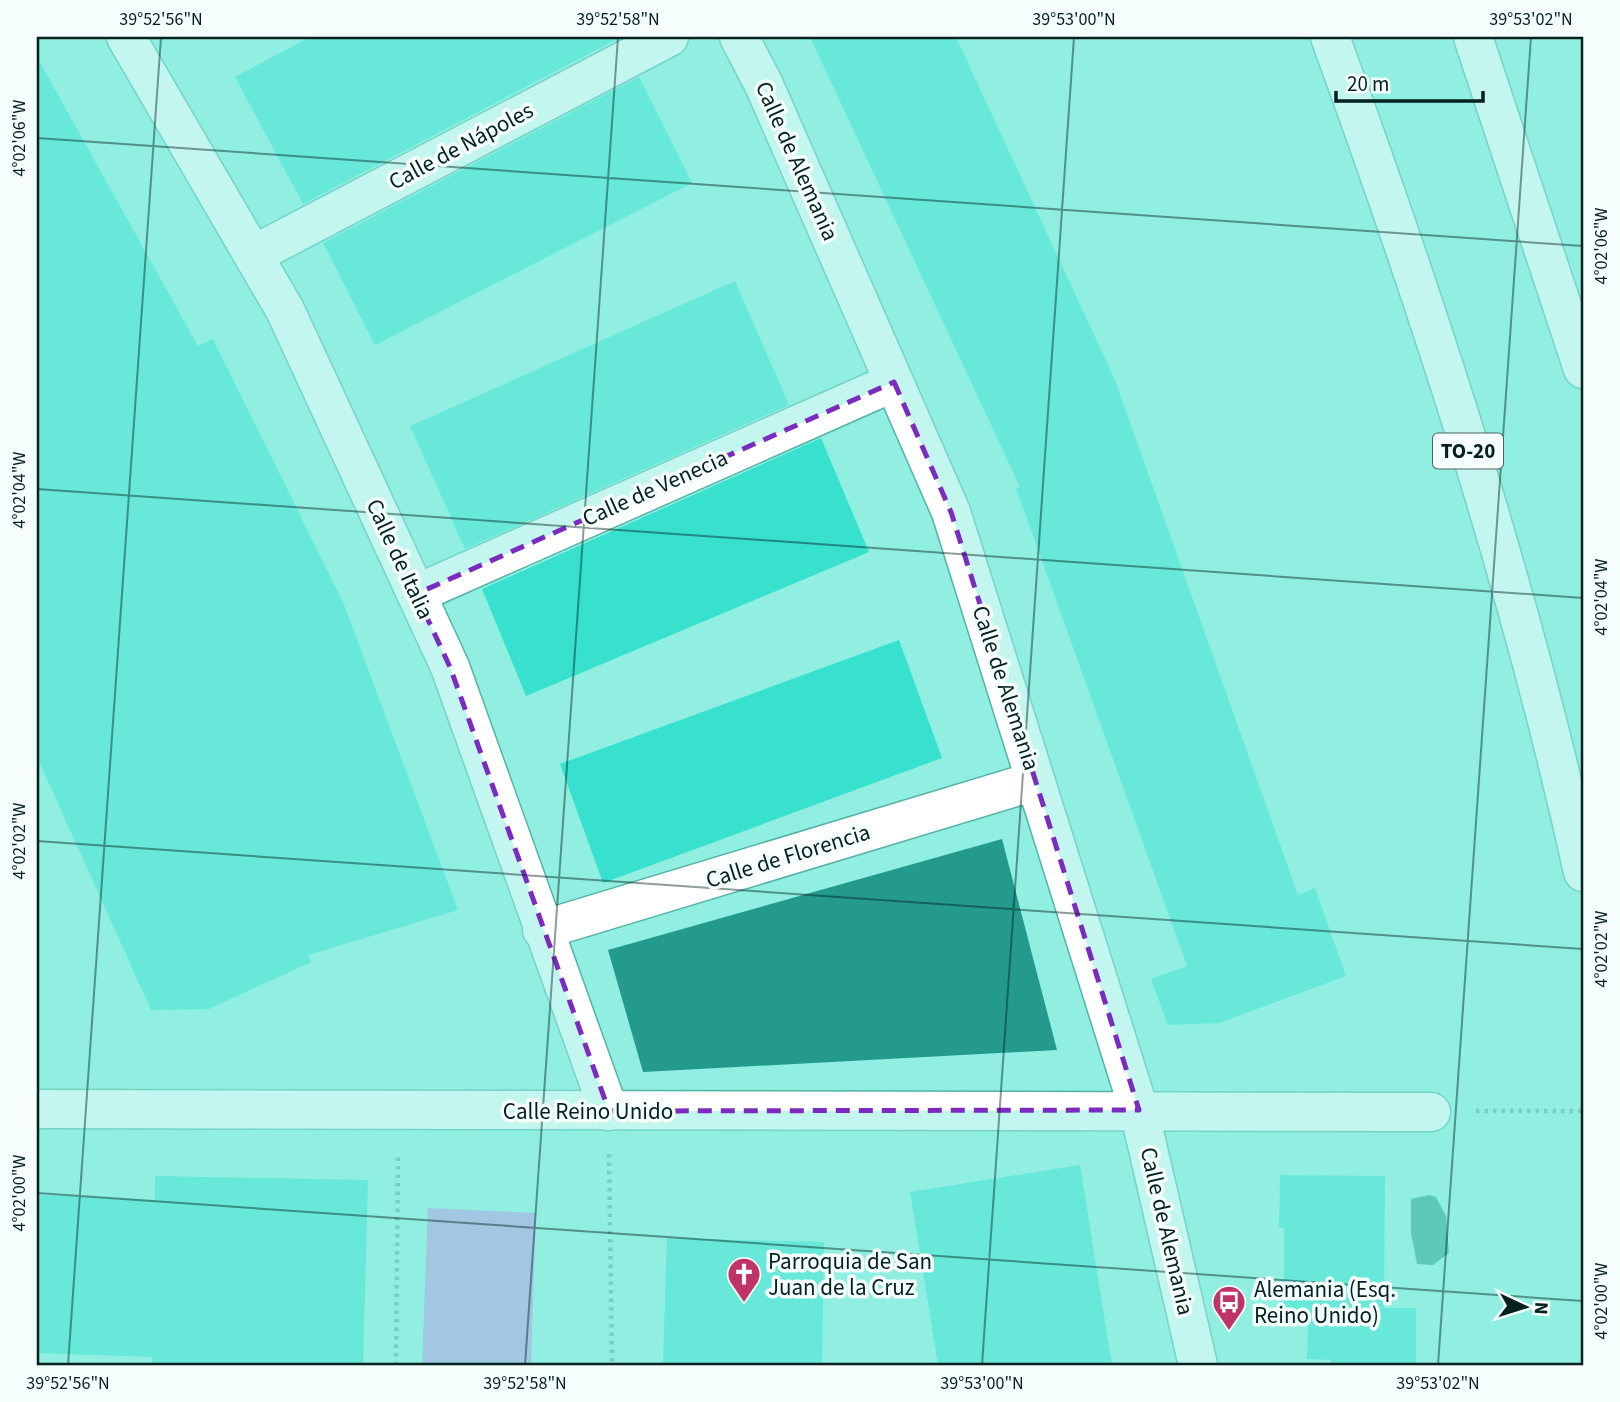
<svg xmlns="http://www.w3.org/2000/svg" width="1620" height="1402" font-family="'Source Sans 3',sans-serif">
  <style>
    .green { fill: #b898e4 }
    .water { fill: #239a8c }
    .building { fill: #37e1ce }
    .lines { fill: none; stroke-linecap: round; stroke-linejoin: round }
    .minor-casing { stroke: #53b3a6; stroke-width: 41 }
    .trunk-casing { stroke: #53b3a6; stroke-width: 41 }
    .path { stroke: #5da49a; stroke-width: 4.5; stroke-dasharray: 3.5 5; stroke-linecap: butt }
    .minor { stroke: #fff; stroke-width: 38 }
    .trunk { stroke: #fff; stroke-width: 38 }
    .marked { fill: none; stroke: #7b2cbf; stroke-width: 5; stroke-dasharray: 14 9; stroke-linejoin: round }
    .ticks { fill: none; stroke: #03211e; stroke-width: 2; stroke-opacity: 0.45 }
    .labels { text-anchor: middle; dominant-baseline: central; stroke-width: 7; stroke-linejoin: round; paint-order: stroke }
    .shield { fill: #f5fefc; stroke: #4c6361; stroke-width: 2 }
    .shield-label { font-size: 21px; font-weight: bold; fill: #03211e }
    .street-label { font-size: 23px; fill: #03211e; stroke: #f5fefc }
    .poi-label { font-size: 23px; fill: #03211e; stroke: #f5fefc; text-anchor: start }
    .neatline { fill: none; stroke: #03211e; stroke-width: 2.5 }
    .ticks-label { font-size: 18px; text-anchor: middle; fill: #03211e }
  </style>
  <rect width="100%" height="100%" fill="#90efe1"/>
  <path class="green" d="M 428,1208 L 536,1213 L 531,1365 L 422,1365 Z"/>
  <g class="water">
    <path d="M 1002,839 L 1057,1050 L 643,1072 L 608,950 Z"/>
    <path d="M 1429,1195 L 1436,1197 L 1446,1216 L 1449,1253 L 1433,1265 L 1417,1264 L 1411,1233 L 1411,1199 Z"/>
  </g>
  <g class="building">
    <path d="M 310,37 L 619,37 L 619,38 L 303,204 L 235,77 Z"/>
    <path d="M 810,37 L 956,37 L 1115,380 L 1298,895 L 1315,888 L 1346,976 L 1219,1023 L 1168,1025 L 1151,979 L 1187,966 L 1016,488 L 1020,487 Z"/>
    <path d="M 37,57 L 198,346 L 213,339 L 343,602 L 458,910 L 308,955 L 311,962 L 209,1009 L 151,1010 L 37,757 Z"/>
    <path d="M 639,77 L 692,183 L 375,345 L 323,243 Z"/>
    <path d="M 735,281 L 789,405 L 465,549 L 410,426 Z"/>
    <path d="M 821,438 L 869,552 L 526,696 L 482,589 Z"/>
    <path d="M 899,640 L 942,758 L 603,883 L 560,764 Z"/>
    <path d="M 1080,1165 L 1112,1365 L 938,1365 L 910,1192 Z"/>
    <path d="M 1280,1175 L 1385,1176 L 1384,1308 L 1416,1308 L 1416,1365 L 1331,1365 L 1331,1360 L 1307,1359 L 1308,1325 L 1284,1325 L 1284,1228 L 1279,1228 Z"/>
    <path d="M 155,1176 L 368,1180 L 363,1365 L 152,1365 L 152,1357 L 37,1353 L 37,1195 L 155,1200 Z"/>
    <path d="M 667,1238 L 824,1242 L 822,1365 L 663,1365 Z"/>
  </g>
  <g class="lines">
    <defs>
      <g id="minor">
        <path d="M 126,37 L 285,310 L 450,667 L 609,1111"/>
        <path d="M 739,37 L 764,85 L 951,512 L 1139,1110 L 1198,1365"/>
        <path d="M 253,255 L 669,37"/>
        <path d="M 416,594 L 894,382"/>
        <path d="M 542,930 L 1035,781"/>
        <path d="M 37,1109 L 1431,1112"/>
      </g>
      <g id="trunk">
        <path d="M 1330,37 C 1429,308 1521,590 1583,872"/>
        <path d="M 1473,37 L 1583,369"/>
      </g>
    </defs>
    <use href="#minor" class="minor-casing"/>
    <use href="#trunk" class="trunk-casing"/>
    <g class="path">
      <path d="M 1476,1111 L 1583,1111"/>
      <path d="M 609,1154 L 612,1365"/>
      <path d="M 396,1365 L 398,1153"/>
    </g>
    <use href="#minor" class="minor"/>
    <use href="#trunk" class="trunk"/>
  </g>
  <path d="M0 0H1620V1402H0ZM 894,382 L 951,512 L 1139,1110 L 609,1111 L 450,667 L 416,594 Z" fill="#90efe1" fill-opacity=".55" fill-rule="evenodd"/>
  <path class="marked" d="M 894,382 L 951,512 L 1139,1110 L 609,1111 L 450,667 L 416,594 Z"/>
  <path class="ticks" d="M 37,138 L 1583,246M 37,489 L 1583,598M 37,841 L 1583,949M 37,1193 L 1583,1301M 68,1365 L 161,37M 525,1365 L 618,37M 982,1365 L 1074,37M 1438,1365 L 1531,37"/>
  <defs>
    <symbol id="church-pin" viewBox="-11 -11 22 30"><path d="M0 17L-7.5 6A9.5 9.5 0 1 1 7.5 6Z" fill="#c03366" stroke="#f5fefc"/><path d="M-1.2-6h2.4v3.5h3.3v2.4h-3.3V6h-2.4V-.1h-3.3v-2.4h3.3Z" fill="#fff"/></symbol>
    <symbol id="bus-pin" viewBox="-11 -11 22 30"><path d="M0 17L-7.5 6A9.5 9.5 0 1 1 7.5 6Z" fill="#c03366" stroke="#f5fefc"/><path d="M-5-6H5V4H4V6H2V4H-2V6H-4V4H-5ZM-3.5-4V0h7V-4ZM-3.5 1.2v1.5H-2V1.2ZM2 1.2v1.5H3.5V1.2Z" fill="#fff"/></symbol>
  </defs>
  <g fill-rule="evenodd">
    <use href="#church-pin" x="725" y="1255" width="38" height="52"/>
    <use href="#bus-pin" x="1210" y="1283" width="38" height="52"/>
  </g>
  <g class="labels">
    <rect class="shield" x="1433" y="433.5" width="70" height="35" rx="5"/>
    <g class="shield-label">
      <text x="1468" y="451">TO-20</text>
    </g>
    <g class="street-label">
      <text transform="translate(461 146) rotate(-28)">Calle de Nápoles</text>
      <text transform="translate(797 161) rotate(66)">Calle de Alemania</text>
      <text transform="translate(655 488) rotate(-24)">Calle de Venecia</text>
      <text transform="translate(400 559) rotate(65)">Calle de Italia</text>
      <text transform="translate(1006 688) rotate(72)">Calle de Alemania</text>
      <text transform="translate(788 856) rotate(-17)">Calle de Florencia</text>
      <text x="588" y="1111">Calle Reino Unido</text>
      <text transform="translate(1167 1231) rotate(77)">Calle de Alemania</text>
    </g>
    <g class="poi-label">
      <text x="768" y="1261">Parroquia de San<tspan x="768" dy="26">Juan de la Cruz</tspan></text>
      <text x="1254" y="1289">Alemania (Esq.<tspan x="1254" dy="26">Reino Unido)</tspan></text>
    </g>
  </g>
  <rect width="1620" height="1402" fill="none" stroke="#f5fefc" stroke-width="77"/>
  <g transform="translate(1525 1307) rotate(94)" stroke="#f5fefc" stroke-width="5" paint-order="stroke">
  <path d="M0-5L12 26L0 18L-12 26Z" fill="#03211e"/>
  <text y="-10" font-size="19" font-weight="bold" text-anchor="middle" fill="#03211e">N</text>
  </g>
  <path d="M1336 91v10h147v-10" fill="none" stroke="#03211e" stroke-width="3.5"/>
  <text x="1347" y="91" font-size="21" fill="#03211e" stroke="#f5fefc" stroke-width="5" paint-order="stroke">20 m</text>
  <rect x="38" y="38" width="1544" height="1326" class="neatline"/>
  <g class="ticks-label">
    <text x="161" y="25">39°52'56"N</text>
    <text x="618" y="25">39°52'58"N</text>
    <text x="1074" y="25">39°53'00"N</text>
    <text x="1531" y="25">39°53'02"N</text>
    <text transform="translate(19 138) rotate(-90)" y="6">4°02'06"W</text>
    <text transform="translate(1601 246) rotate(-90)" y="6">4°02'06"W</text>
    <text transform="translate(19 490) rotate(-90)" y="6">4°02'04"W</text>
    <text transform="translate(1601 597) rotate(-90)" y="6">4°02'04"W</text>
    <text transform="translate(19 841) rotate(-90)" y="6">4°02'02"W</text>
    <text transform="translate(1601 949) rotate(-90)" y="6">4°02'02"W</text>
    <text transform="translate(19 1193) rotate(-90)" y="6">4°02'00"W</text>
    <text transform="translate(1601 1301) rotate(-90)" y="6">4°02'00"W</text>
    <text x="68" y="1389">39°52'56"N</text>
    <text x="525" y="1389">39°52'58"N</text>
    <text x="982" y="1389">39°53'00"N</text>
    <text x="1438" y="1389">39°53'02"N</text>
  </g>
</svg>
